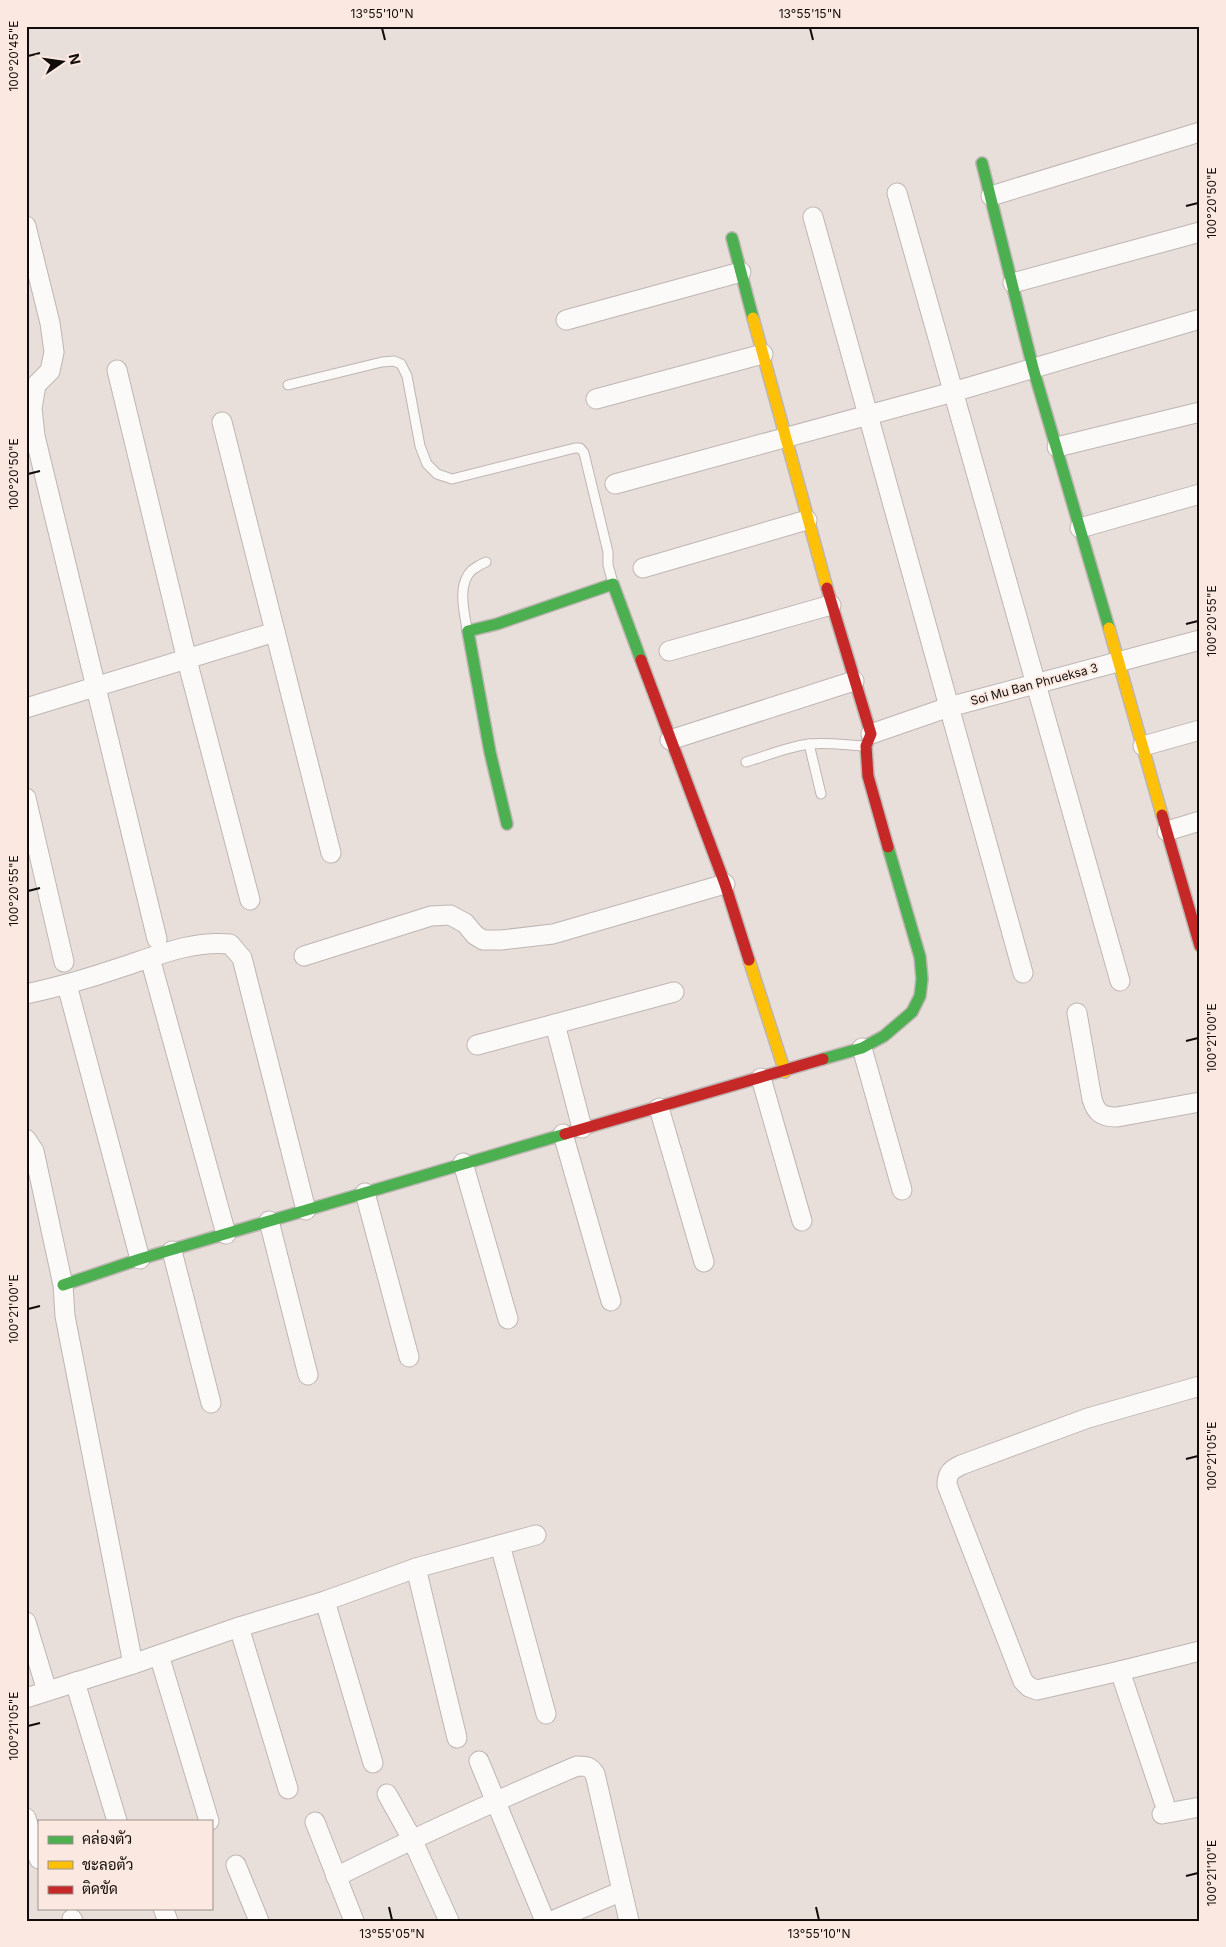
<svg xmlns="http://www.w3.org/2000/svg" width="1226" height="1947" font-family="Inter,Sarabun,sans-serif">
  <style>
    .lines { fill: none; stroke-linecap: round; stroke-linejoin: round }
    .lane-casing { stroke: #beb6b3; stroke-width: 11 }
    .street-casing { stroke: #beb6b3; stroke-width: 21 }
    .fast-casing { stroke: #beb6b3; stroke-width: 14 }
    .slow-casing { stroke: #beb6b3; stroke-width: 14 }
    .jam-casing { stroke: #beb6b3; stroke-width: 14 }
    .lane { stroke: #fcfaf9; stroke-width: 9 }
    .street { stroke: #fcfaf9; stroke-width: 19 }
    .fast { stroke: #4caf50; stroke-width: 11 }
    .slow { stroke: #ffc107; stroke-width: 11 }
    .jam { stroke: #c62828; stroke-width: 11 }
    .ticks { fill: none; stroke: #110c09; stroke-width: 2 }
    .labels { text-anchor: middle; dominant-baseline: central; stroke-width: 4; stroke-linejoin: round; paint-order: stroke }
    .street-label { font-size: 12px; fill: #110c09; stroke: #fbe9e1 }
    .neatline { fill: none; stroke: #110c09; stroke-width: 2 }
    .ticks-label { font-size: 12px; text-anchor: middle; fill: #110c09 }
  </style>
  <rect width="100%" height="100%" fill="#e8deda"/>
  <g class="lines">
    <defs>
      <g id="lane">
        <path d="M 288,385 L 382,362 L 394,361 L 401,364 L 407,376 L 420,446 L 427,464 L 437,474 L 452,479 L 575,448 L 580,448 L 584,453 L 608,552 L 608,565 L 613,583"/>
        <path d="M 467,629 C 464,611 457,584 472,570 C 476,567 481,564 486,562"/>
        <path d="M 809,744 L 821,794"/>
        <path d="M 746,762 C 766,756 787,747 809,744 C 827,742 845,745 863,746"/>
      </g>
      <g id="street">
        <path d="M 897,193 L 1120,981"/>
        <path d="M 991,196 L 1200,132"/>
        <path d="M 813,217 L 1023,973"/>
        <path d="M 26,226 L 50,323 L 54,352 L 50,371 L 36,385 L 32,408 L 35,436 L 157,939"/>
        <path d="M 1013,283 L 1200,232"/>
        <path d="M 566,320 L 741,272"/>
        <path d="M 117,370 L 187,660 L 250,900"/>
        <path d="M 596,399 L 763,354"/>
        <path d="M 222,422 L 331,853"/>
        <path d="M 1057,447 L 1200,412"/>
        <path d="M 615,484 L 953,392 L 1200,319"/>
        <path d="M 1080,528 L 1200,494"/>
        <path d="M 643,568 L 807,520"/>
        <path d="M 669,651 L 831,605"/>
        <path d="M 26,708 L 275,632"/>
        <path d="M 871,734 L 949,707 L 1200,640"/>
        <path d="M 670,740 L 854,681"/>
        <path d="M 1143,746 L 1200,730"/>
        <path d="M 26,798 L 64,962"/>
        <path d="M 1167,831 L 1200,821"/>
        <path d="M 304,956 L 431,916 L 450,915 L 465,923 L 475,935 L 483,940 L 501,940 L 553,934 L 725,884"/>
        <path d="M 150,958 L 226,1234"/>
        <path d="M 67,985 L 140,1259"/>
        <path d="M 26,994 C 59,987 90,978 122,967 C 156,956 193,940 230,944 L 242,958 L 306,1210"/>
        <path d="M 1077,1013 L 1092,1099 C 1096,1113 1102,1117 1117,1117 L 1200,1102"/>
        <path d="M 555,1024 L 582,1128"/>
        <path d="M 477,1045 L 674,992"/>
        <path d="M 862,1048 L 902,1190"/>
        <path d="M 761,1078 L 802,1221"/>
        <path d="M 659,1108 L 704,1262"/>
        <path d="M 563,1134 L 611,1301"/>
        <path d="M 26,1139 L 34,1151 L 63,1285 L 65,1316 L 133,1664"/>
        <path d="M 463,1163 L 508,1319"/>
        <path d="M 365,1193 L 409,1357"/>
        <path d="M 269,1221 L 308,1375"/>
        <path d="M 172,1251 L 211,1403"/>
        <path d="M 500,1545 L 546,1714"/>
        <path d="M 416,1568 L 457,1738"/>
        <path d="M 325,1601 L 373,1763"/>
        <path d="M 26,1622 L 47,1691"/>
        <path d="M 239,1627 L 288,1789"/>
        <path d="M 159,1655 L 209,1821"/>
        <path d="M 1120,1671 L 1037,1690 L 1029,1687 L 1023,1681 L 947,1485 C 947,1473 951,1470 961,1465 L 1088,1418 L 1200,1386"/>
        <path d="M 75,1682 L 117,1821"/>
        <path d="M 26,1698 L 133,1664 L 239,1627 L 325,1601 L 416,1568 L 536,1535"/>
        <path d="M 479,1761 L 545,1921"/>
        <path d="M 387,1794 L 412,1839 L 449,1921"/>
        <path d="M 1164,1802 L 1120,1671 L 1200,1651"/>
        <path d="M 1162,1814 L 1200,1807"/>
        <path d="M 26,1818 L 39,1859"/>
        <path d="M 315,1822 L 354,1921"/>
        <path d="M 236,1865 L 259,1921"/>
        <path d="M 336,1877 C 415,1837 495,1801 577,1766 C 586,1766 590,1766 595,1774 L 629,1921"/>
        <path d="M 163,1908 L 168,1921"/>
        <path d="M 72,1919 L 73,1921"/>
        <path d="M 552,1921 L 622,1891"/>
      </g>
      <g id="fast">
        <path d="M 982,163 L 1033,368 L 1109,628"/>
        <path d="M 732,238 L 753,318"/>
        <path d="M 507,824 L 490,752 L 468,631 L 497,624 L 613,584 L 641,660"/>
        <path d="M 823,1059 L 862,1048 L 884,1036 L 912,1012 L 920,996 L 922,979 L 920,957 L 888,847"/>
        <path d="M 63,1285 L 140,1259 L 565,1134"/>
      </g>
      <g id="slow">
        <path d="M 753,318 L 827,588"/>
        <path d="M 1109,628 L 1162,815"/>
        <path d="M 749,960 L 785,1072"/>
      </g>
      <g id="jam">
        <path d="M 827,588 L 871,734 L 866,746 L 868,776 L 888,847"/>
        <path d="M 641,660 L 725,884 L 749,960"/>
        <path d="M 1162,815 L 1200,946"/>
        <path d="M 565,1134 L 823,1059"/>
      </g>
    </defs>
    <use href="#lane" class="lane-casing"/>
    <use href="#street" class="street-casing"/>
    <use href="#fast" class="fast-casing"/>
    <use href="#slow" class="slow-casing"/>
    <use href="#jam" class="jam-casing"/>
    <use href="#lane" class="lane"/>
    <use href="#street" class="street"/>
    <use href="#fast" class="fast"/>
    <use href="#slow" class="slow"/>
    <use href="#jam" class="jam"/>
  </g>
  <path class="ticks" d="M 382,28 L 385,40M 810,28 L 813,40M 28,56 L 40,53M 1186,206 L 1198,203M 28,474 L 40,471M 1186,624 L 1198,621M 28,891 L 40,888M 1186,1041 L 1198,1038M 28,1309 L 40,1306M 1186,1459 L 1198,1456M 28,1726 L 40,1723M 1186,1876 L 1198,1873M 389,1907 L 392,1920M 816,1907 L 819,1920"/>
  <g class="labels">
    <g class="street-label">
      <text transform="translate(1034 684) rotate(-15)">Soi Mu Ban Phrueksa 3</text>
    </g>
  </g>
  <rect width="1226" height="1947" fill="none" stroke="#fbe9e1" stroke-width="55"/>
  <rect x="38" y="1820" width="175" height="90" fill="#fbe9e1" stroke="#9d918b"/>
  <rect x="48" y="1836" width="25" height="8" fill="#4caf50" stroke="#9d918b"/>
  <text x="82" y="1844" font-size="15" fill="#110c09">คล่องตัว</text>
  <rect x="48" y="1861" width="25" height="8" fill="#ffc107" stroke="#9d918b"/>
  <text x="82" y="1870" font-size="15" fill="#110c09">ชะลอตัว</text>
  <rect x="48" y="1886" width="25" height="8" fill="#c62828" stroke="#9d918b"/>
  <text x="82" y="1894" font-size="15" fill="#110c09">ติดขัด</text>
  <g transform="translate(62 62) rotate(77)" stroke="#fbe9e1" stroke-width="4" paint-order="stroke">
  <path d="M0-4L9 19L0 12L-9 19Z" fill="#110c09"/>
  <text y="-8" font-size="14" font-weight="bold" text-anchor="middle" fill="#110c09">N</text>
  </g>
  <rect x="28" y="28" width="1170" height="1892" class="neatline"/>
  <g class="ticks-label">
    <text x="382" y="18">13°55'10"N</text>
    <text x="810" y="18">13°55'15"N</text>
    <text transform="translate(14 56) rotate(-90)" y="4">100°20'45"E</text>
    <text transform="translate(1212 203) rotate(-90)" y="4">100°20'50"E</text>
    <text transform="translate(14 474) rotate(-90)" y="4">100°20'50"E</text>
    <text transform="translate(1212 621) rotate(-90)" y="4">100°20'55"E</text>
    <text transform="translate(14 891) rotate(-90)" y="4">100°20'55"E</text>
    <text transform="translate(1212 1038) rotate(-90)" y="4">100°21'00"E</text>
    <text transform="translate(14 1309) rotate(-90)" y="4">100°21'00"E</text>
    <text transform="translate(1212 1456) rotate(-90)" y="4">100°21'05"E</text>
    <text transform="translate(14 1726) rotate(-90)" y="4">100°21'05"E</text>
    <text transform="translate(1212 1873) rotate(-90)" y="4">100°21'10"E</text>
    <text x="392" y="1938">13°55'05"N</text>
    <text x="819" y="1938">13°55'10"N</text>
  </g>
</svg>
